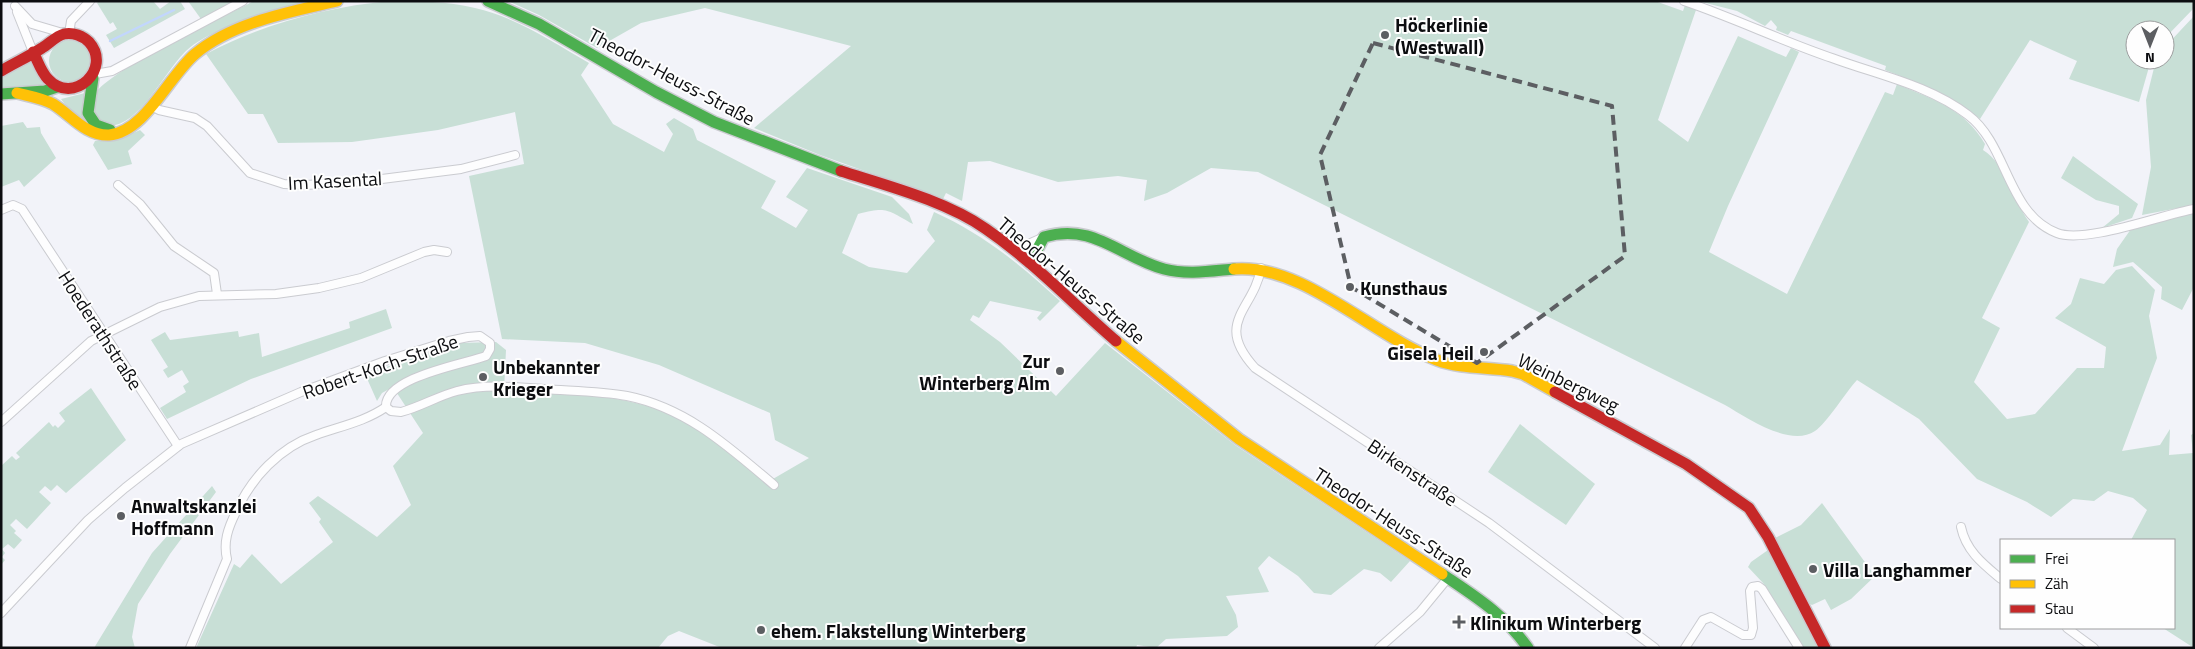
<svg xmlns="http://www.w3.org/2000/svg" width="2195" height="649" font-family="'Titillium Web',sans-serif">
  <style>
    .green { fill: #c8dfd6 }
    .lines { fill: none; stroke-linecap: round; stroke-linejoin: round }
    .stream { stroke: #c2d6fd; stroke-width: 2.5 }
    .street-casing { stroke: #cacbd0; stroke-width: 10 }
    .fast-casing { stroke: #cacbd0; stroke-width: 14 }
    .slow-casing { stroke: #cacbd0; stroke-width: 14 }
    .jam-casing { stroke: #cacbd0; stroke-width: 14 }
    .street { stroke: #fdfdfe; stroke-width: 8 }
    .fast { stroke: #4caf50; stroke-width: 11 }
    .slow { stroke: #ffc107; stroke-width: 11 }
    .jam { stroke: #c62828; stroke-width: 11 }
    .marked { fill: none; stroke: #5c5e62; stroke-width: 4; stroke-dasharray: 10 6; stroke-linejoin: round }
    .poi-dot { fill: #5c5e62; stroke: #fefefe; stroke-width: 2 }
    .labels { text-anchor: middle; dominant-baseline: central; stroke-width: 4; stroke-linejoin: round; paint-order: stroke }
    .poi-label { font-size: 19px; font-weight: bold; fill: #0c0d10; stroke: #fefefe; text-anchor: start }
    .street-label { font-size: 19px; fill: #0c0d10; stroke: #fefefe }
  </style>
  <rect width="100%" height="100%" fill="#f2f3f9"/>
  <g class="green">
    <path d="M 99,1 L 153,1 L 160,9 L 171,1 L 180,1 L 185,9 L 114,48 L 106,35 L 117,29 L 113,22 L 110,24 L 97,3 Z"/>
    <path d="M 188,1 L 235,1 L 201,19 Z"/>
    <path d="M 254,1 L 308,1 C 274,11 208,28 184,53 C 163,74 140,125 109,126 L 94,117 C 93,109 91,102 95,94 C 109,70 223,17 254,1 Z"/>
    <path d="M 390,1 C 418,1 447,1 475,8 C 516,17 553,42 589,63 L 581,75 L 613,124 L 664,152 L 673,134 L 666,124 L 674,118 L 693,129 L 697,140 L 776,181 L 761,208 L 796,228 L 808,210 L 786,197 L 807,168 L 892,197 L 909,214 L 913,224 C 887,210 888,206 858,214 L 842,253 L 869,267 L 907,273 L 935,241 L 927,230 L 934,212 C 983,234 1021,265 1060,301 L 1040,321 L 1037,318 L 1042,312 L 990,301 L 979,318 L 973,315 L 970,320 L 1000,342 L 1056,396 L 1105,343 L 1235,445 L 1410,561 L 1391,582 L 1380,573 L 1364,569 L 1331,595 L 1314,593 L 1298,576 L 1269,556 L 1258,568 L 1269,592 L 1226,596 L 1236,615 L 1238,627 L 1227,636 L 1166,639 L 1156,648 L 1137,645 L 1136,648 L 722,648 L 679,631 L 668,636 L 658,648 L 196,648 L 234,564 L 240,568 L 252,554 L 281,584 L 333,542 L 319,522 L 321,519 L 309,503 L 318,496 L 377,537 L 411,505 L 393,466 L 423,433 L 393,387 L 382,393 L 377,401 L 365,374 L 459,343 L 496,342 L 506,350 L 504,391 C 571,392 652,394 707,434 C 728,449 747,467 766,483 L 809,458 L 775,440 L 770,413 L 659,365 L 585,343 L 502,339 L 469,176 L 524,164 L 515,112 L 438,130 L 352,142 L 278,143 L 263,114 L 248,114 L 206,54 C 263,24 326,7 390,1 Z"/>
    <path d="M 508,1 L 1655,1 L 1683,11 L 1685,5 L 1696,10 L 1658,120 L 1688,142 L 1738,36 L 1786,57 L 1791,48 L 1799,52 L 1728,206 L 1709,252 L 1787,294 L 1885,92 L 1893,95 L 1897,84 C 1934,100 1964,108 1985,144 L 1983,150 C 2007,165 2013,199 2029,222 L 1982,318 L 2000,328 L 1974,382 L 2007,419 L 2035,414 L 2077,368 L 2104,368 L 2106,347 L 2055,318 L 2071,304 L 2080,278 L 2104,284 L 2116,270 L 2132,266 L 2155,290 L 2149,316 L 2157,358 L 2122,451 L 2160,445 L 2170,429 L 2169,455 L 2193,453 L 2191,435 L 2194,433 L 2194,648 L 2163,628 L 2174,628 L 2174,540 L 2131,540 L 2147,510 L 2133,498 L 2108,491 L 2094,501 L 2073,499 L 2051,517 L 2027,502 L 1977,479 L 1919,419 L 1857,380 C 1846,392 1826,424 1815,431 C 1790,448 1746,417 1725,405 L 1258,172 L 1211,168 L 1167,193 L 1144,201 L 1147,180 L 1118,176 L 1058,182 L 990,161 L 968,162 L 962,201 L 946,193 L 943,199 L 820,155 L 754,128 L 851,46 L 705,8 L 641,23 L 597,48 L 539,15 Z"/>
    <path d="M 1698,1 L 2194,1 L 2194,8 L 2165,38 L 2165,30 L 2135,30 L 2135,60 L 2151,60 L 2139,102 L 2069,79 L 2077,61 L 2030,40 L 1980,119 C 1951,97 1919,83 1885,70 L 1886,66 L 1791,31 L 1788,35 L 1776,30 L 1777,27 L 1771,20 L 1765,26 L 1737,11 Z"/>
    <path d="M 2194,16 L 2194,205 L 2142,215 L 2151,167 L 2146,100 L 2156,60 L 2165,60 L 2165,47 Z"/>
    <circle cx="70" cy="61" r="21"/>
    <path d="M 33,60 L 45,87 L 1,89 L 1,76 Z"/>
    <path d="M 85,93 L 82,110 L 89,124 L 74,116 L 61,99 Z"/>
    <path d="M 23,122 L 27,128 L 40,127 L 41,133 L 56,158 L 24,187 L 19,180 L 1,187 L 1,126 Z"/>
    <path d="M 140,130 L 145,135 L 128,151 L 132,164 L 108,170 L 93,145 L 95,141 L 118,140 Z"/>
    <path d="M 2073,156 L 2138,204 L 2132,218 L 2102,228 L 2119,214 L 2119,206 L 2096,200 L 2061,178 Z"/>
    <path d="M 2194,213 L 2194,287 L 2182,310 L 2161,299 L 2162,287 L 2133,262 L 2113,267 L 2117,249 L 2131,229 Z"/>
    <path d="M 386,309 L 392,328 L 251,379 L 167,419 L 160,408 L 186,392 L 183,386 L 189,382 L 182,370 L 168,378 L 163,370 L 168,367 L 151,340 L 165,332 L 170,340 L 238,331 L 239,337 L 259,333 L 262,357 L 350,328 L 349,322 Z"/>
    <path d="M 91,388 L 126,440 L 66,493 L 57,485 L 51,491 L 45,486 L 39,492 L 51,503 L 27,529 L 16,519 L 10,525 L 16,531 L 14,533 L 22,540 L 14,549 L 8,544 L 2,549 L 5,553 L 2,557 L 5,560 L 1,565 L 1,466 L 12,456 L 16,460 L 20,457 L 16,453 L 49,422 L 53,427 L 55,425 L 58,428 L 65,421 L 59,413 Z"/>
    <path d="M 1520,424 L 1595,484 L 1566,525 L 1488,472 Z"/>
    <path d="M 212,486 L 216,492 L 170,554 L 138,604 L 132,637 L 135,648 L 94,648 L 152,553 Z"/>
    <path d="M 1822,503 L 1875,576 L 1851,599 L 1831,610 L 1825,599 L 1812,605 L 1810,604 L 1775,538 L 1801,525 Z"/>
    <path d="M 1768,550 L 1819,648 L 1804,648 L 1763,583 L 1748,567 L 1751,562 Z"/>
  </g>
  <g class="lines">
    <path class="stream" d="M 110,41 L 174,10"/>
    <defs>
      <g id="street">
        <path d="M 1684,1 C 1734,18 1782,41 1832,58 C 1878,75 1929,85 1968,115 C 2008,145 2007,214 2057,233 C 2085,244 2161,215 2194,209"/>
        <path d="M 15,6 L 32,24 L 66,34"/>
        <path d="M 17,12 L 33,52"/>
        <path d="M 69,34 L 71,21 L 90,1"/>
        <path d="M 95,74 L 112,71 L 243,1"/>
        <path d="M 151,106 L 159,110 L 195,118 L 207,126 L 250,173 L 284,184 L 306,185 L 366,181 L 461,169 L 515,155"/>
        <path d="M 118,185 L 140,204 L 174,246 L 214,273 L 217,294"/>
        <path d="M 1,210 L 13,205 L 22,209 L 178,446"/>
        <path d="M 1015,250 L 1044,237"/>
        <path d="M 1261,268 C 1254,310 1213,322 1255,368 L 1489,523 L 1655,648"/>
        <path d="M 386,407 L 391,411 L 401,412 C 420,407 438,396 457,391 C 485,384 516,387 544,389 C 571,391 601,391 627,396 C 687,408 729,447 774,485"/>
        <path d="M 1,422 L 91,341 L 160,307 L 199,296 L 276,294 L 319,288 L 361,278 L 424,252 L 434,250 L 447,252"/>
        <path d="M 1961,527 C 1966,551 1983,564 2001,579"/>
        <path d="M 1,613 L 88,520 L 125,488 L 181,444 L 301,392 L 385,361 L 449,341 L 468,337 L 480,336 L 490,343 L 490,349 L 486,356 C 465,364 384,377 386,407"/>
        <path d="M 2067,628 L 2094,648"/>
        <path d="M 190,648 L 227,559 C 223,542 228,528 236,512 C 251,478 280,447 316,435 C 341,426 364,422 386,407"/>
        <path d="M 1379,648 L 1420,612 L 1448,578"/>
        <path d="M 1685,648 L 1703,620 L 1711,617 L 1743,635 L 1751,635 L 1753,628 L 1750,591 L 1752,587 L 1758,586 L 1762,589 L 1799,648"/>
      </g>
      <g id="fast">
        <path d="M 488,1 L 539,24 L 656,92 L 714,122 L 841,171"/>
        <path d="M 93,78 L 88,113 L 96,125 L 110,130"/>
        <path d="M 1,94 L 45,91 L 57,87"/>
        <path d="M 1030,263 L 1044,237 C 1093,222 1120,257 1164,269 C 1187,275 1211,271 1234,269"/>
        <path d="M 1442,574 C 1476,597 1504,614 1528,648"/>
      </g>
      <g id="slow">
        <path d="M 17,93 C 29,96 42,98 53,104 C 71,115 86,136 109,135 C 144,133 169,76 195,54 C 233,22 290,12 337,1"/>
        <path d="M 1234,269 C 1303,263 1373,336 1437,360 C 1460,369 1488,367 1512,371 L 1523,374 L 1555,392"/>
        <path d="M 1116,341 L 1239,439 L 1442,574"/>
      </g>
      <g id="jam">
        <path d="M 1,71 C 14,63 28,57 42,48 C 49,44 56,36 64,34 C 73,32 83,36 89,42 C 113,69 73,106 48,79 C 41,72 38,61 33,52"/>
        <path d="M 841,171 C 888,186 946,201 986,229 C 1034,262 1073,304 1116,341"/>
        <path d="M 1555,392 L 1686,464 L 1749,508 L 1768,537 L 1825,648"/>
      </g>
    </defs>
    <use href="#street" class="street-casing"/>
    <use href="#fast" class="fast-casing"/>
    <use href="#slow" class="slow-casing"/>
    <use href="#jam" class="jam-casing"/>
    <use href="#street" class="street"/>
    <use href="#fast" class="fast"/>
    <use href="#slow" class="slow"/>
    <use href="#jam" class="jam"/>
  </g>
  <path class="marked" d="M 1373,43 L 1612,106 L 1625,256 L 1477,363 L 1351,287 L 1320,155 Z"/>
  <g class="poi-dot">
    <circle cx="1385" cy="35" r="5"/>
    <circle cx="1350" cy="287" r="5"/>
    <circle cx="1484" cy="352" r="5"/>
    <circle cx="1060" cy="371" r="5"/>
    <circle cx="483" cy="377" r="5"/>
    <circle cx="121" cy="516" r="5"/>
    <circle cx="1813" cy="569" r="5"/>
    <path d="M1456.5 614.5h5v5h5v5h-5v5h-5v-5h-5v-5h5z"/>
    <circle cx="761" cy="630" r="5"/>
  </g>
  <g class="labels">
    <g class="poi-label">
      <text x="1395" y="24">Höckerlinie<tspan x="1395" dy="22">(Westwall)</tspan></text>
      <text x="1360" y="287">Kunsthaus</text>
      <text x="1474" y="352" text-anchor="end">Gisela Heil</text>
      <text x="1050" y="360" text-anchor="end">Zur<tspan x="1050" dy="22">Winterberg Alm</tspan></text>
      <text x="493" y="366">Unbekannter<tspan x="493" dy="22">Krieger</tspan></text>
      <text x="131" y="505">Anwaltskanzlei<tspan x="131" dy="22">Hoffmann</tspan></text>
      <text x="1823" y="569">Villa Langhammer</text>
      <text x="1470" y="622">Klinikum Winterberg</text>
      <text x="771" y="630">ehem. Flakstellung Winterberg</text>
    </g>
    <g class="street-label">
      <text transform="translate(672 76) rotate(28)">Theodor-Heuss-Straße</text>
      <text transform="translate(335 180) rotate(-3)">Im Kasental</text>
      <text transform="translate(1072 280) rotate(40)">Theodor-Heuss-Straße</text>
      <text transform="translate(101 330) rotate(57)">Hoederathstraße</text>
      <text transform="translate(380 366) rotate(-19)">Robert-Koch-Straße</text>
      <text transform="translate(1569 382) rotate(26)">Weinbergweg</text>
      <text transform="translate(1413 472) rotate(34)">Birkenstraße</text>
      <text transform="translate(1394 522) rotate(33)">Theodor-Heuss-Straße</text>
    </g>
  </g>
  <rect width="2195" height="649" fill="none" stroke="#0c0d10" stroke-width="5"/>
  <rect x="2000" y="539" width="175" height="90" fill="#fefefe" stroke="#9d9e9f"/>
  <rect x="2010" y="555" width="25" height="8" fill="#4caf50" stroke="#9d9e9f"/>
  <text x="2045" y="564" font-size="15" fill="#0c0d10">Frei</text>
  <rect x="2010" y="580" width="25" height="8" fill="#ffc107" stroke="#9d9e9f"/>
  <text x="2045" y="589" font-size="15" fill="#0c0d10">Zäh</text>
  <rect x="2010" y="605" width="25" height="8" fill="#c62828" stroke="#9d9e9f"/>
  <text x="2045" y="614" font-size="15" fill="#0c0d10">Stau</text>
  <g transform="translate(2150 45) rotate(180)"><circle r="24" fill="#fefefe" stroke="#9d9e9f"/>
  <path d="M0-4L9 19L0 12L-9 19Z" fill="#5c5e62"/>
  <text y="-8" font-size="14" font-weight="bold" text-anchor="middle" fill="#0c0d10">N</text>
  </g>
</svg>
